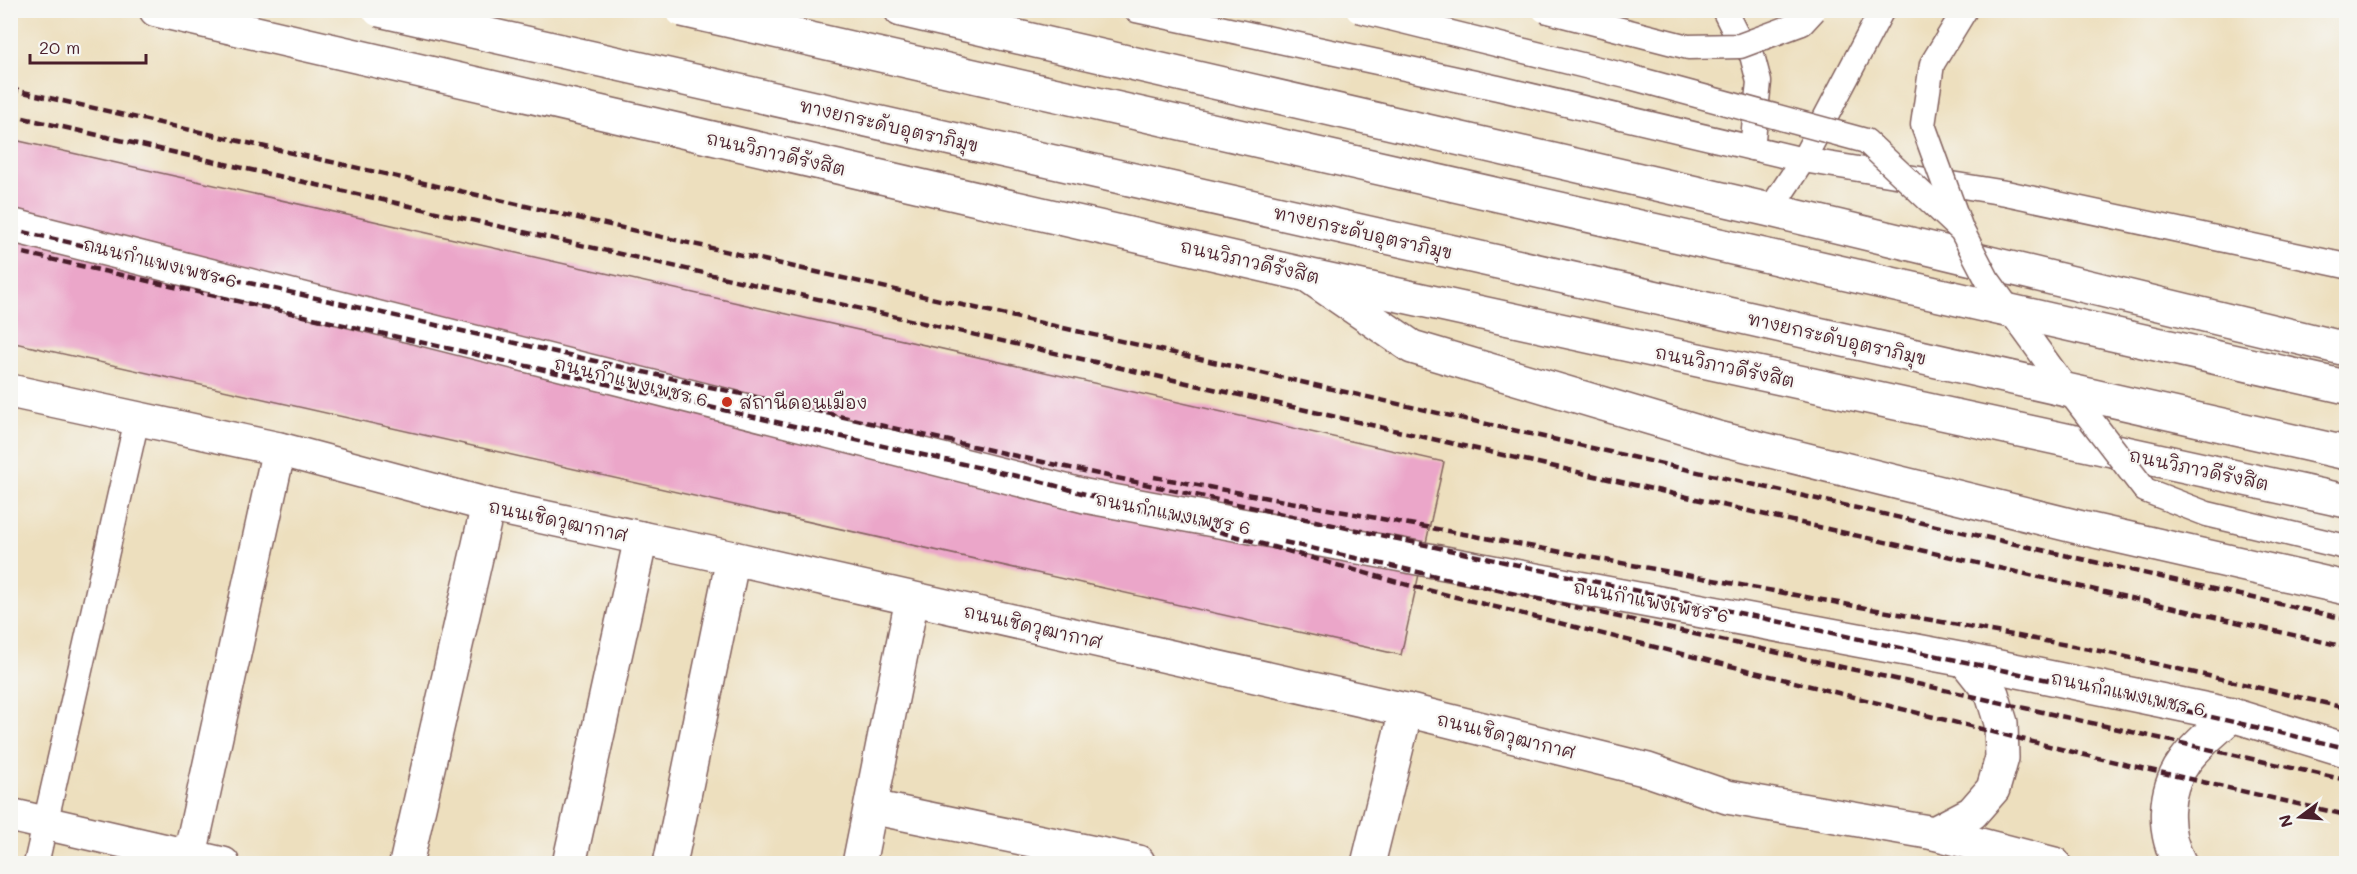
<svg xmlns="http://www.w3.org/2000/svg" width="2357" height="874" font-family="Mali,'Playpen Sans Thai',sans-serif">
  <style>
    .building { fill: #eba6c9 }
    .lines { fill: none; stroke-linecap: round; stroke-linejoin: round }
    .lane-casing { stroke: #83625e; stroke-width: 27 }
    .street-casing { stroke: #83625e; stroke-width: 36 }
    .secondary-casing { stroke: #83625e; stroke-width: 36 }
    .highway-casing { stroke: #83625e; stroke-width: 36 }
    .lane { stroke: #fff; stroke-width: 24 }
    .street { stroke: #fff; stroke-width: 33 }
    .secondary { stroke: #fff; stroke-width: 33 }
    .highway { stroke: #fff; stroke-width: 33 }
    .rail { stroke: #4a1f2b; stroke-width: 4.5; stroke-dasharray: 9 4.5; stroke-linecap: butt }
    .lane-bridge-casing { stroke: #83625e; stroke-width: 27; stroke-linecap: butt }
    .highway-bridge-casing { stroke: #83625e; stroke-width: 36; stroke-linecap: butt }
    .lane-bridge { stroke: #fff; stroke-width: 24 }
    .highway-bridge { stroke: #fff; stroke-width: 33 }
    .poi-dot { fill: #c8321e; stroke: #f6f6f2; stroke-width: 2 }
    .labels { text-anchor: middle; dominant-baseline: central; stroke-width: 4.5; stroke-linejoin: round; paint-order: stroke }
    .street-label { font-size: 18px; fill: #4a1f2b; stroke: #f6f6f2 }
    .poi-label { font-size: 18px; fill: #4a1f2b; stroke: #f6f6f2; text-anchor: start }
  </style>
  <rect width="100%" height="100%" fill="#f6f6f2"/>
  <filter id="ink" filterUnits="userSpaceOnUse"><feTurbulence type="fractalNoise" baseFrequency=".0167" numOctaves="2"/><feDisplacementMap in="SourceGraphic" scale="12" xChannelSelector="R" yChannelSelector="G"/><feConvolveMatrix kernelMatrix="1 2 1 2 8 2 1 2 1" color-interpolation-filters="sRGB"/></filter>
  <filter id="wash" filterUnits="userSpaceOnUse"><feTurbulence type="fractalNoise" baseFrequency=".008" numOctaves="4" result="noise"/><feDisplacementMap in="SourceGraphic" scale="24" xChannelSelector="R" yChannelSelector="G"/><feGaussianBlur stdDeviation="1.35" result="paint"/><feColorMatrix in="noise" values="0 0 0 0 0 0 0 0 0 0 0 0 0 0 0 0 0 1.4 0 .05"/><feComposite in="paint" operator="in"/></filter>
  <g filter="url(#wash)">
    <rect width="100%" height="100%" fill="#eddfbe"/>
    <g id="blocks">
      <path class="building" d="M 10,139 L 1444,462 L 1401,655 L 10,342 Z"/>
    </g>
  </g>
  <g filter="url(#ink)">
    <use href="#blocks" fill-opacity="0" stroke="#83625e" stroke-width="1.5"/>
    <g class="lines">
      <defs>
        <g id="lane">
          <path d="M 1136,10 L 1498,88 L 1803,160 L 2006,193 L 2346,266"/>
          <path d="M 1724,10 L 1736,34 L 1752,55 L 1759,82 L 1752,148"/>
          <path d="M 1770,210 L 1803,160 L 1882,10"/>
          <path d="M 36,864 L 137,419"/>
        </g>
        <g id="street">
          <path d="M 871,807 L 1138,862"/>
          <path d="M 10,815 L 223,864"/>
          <path d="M 188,864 L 279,449"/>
          <path d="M 406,864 L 488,505"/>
          <path d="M 569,864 L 641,538"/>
          <path d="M 670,864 L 733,558"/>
          <path d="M 859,864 L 912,599"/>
          <path d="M 1368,864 L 1406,710"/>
        </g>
        <g id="secondary">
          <path d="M 10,225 L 1085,496 L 1965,660 L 2232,715 L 2346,750"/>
          <path d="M 1307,275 L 1412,347 L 1718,438 L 2082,528 L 2346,588"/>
          <path d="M 10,391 L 279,449 L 488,505 L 733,558 L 1406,710 L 1648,770 L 1727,797 L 1934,833 L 2054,864"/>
          <path d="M 1934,833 L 1972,813 L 1993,789 L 2002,758 L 2001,723 L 1992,694 L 1965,660"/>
          <path d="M 2180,864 C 2162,832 2163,790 2185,761 C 2196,745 2218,728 2232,715"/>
        </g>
        <g id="highway">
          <path d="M 156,10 L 1307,275 L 2346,501"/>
          <path d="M 901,10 L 1770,210 L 2346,349"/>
        </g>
      </defs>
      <use href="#lane" class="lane-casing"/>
      <use href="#street" class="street-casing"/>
      <use href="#secondary" class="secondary-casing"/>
      <use href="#highway" class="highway-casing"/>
      <use href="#lane" class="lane"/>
      <use href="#street" class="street"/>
      <use href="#secondary" class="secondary"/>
      <use href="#highway" class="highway"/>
      <g class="rail">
        <path d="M 10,89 L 2346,619"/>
        <path d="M 10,115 L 2346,647"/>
        <path d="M 10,229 L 1043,462 L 2099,691 L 2346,748"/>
        <path d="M 10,250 L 1039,481 L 1408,585 L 2085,755 L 2346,815"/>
        <path d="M 1154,477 L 2105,652 L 2346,708"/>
        <path d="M 1284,542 L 2346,780"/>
      </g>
      <defs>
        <g id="lane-bridge">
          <path d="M 1358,10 L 1630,77 L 1866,141 L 1962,231 L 1987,279 L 2058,377 L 2145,490 L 2207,514 L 2346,547"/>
          <path d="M 1544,10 L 1688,47 L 1740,46 L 1802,23 L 1814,10"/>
          <path d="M 1961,229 L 1923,125 L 1932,64 L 1965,10"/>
        </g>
        <g id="highway-bridge">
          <path d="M 379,10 L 2346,453"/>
          <path d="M 682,10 L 2346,387"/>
        </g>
      </defs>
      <use href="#lane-bridge" class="lane-bridge-casing"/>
      <use href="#highway-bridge" class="highway-bridge-casing"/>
      <use href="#lane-bridge" class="lane-bridge"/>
      <use href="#highway-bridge" class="highway-bridge"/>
    </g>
  </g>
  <circle class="poi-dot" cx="727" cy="402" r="6"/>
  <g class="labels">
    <g class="street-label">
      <text transform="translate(889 125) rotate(13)">ทางยกระดับอุตราภิมุข</text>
      <text transform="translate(776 153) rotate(13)">ถนนวิภาวดีรังสิต</text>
      <text transform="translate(1363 232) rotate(13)">ทางยกระดับอุตราภิมุข</text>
      <text transform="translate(1250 261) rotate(13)">ถนนวิภาวดีรังสิต</text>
      <text transform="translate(160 262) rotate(14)">ถนนกำแพงเพชร 6</text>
      <text transform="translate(1837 338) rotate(13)">ทางยกระดับอุตราภิมุข</text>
      <text transform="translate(1725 366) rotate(12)">ถนนวิภาวดีรังสิต</text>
      <text transform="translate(631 381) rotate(14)">ถนนกำแพงเพชร 6</text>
      <text transform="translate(2199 469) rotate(12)">ถนนวิภาวดีรังสิต</text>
      <text transform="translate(1173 513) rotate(11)">ถนนกำแพงเพชร 6</text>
      <text transform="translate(558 520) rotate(12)">ถนนเชิดวุฒากาศ</text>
      <text transform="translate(1651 601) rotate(11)">ถนนกำแพงเพชร 6</text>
      <text transform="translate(1033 626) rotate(13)">ถนนเชิดวุฒากาศ</text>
      <text transform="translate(2128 693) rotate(12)">ถนนกำแพงเพชร 6</text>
      <text transform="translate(1506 735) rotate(14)">ถนนเชิดวุฒากาศ</text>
    </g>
    <g class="poi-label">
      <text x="739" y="402">สถานีดอนเมือง</text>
    </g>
  </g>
  <rect width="2357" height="874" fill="none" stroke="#f6f6f2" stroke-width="36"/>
  <g transform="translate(2300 817) rotate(254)" stroke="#f6f6f2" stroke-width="4.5" paint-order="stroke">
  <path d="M0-4.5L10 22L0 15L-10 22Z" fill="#4a1f2b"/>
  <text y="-9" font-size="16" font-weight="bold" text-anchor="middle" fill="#4a1f2b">N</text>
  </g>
  <path d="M30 54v9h116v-9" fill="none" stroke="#4a1f2b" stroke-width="3"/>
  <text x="39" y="54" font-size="18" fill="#4a1f2b" stroke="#f6f6f2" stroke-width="4.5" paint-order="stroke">20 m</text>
</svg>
